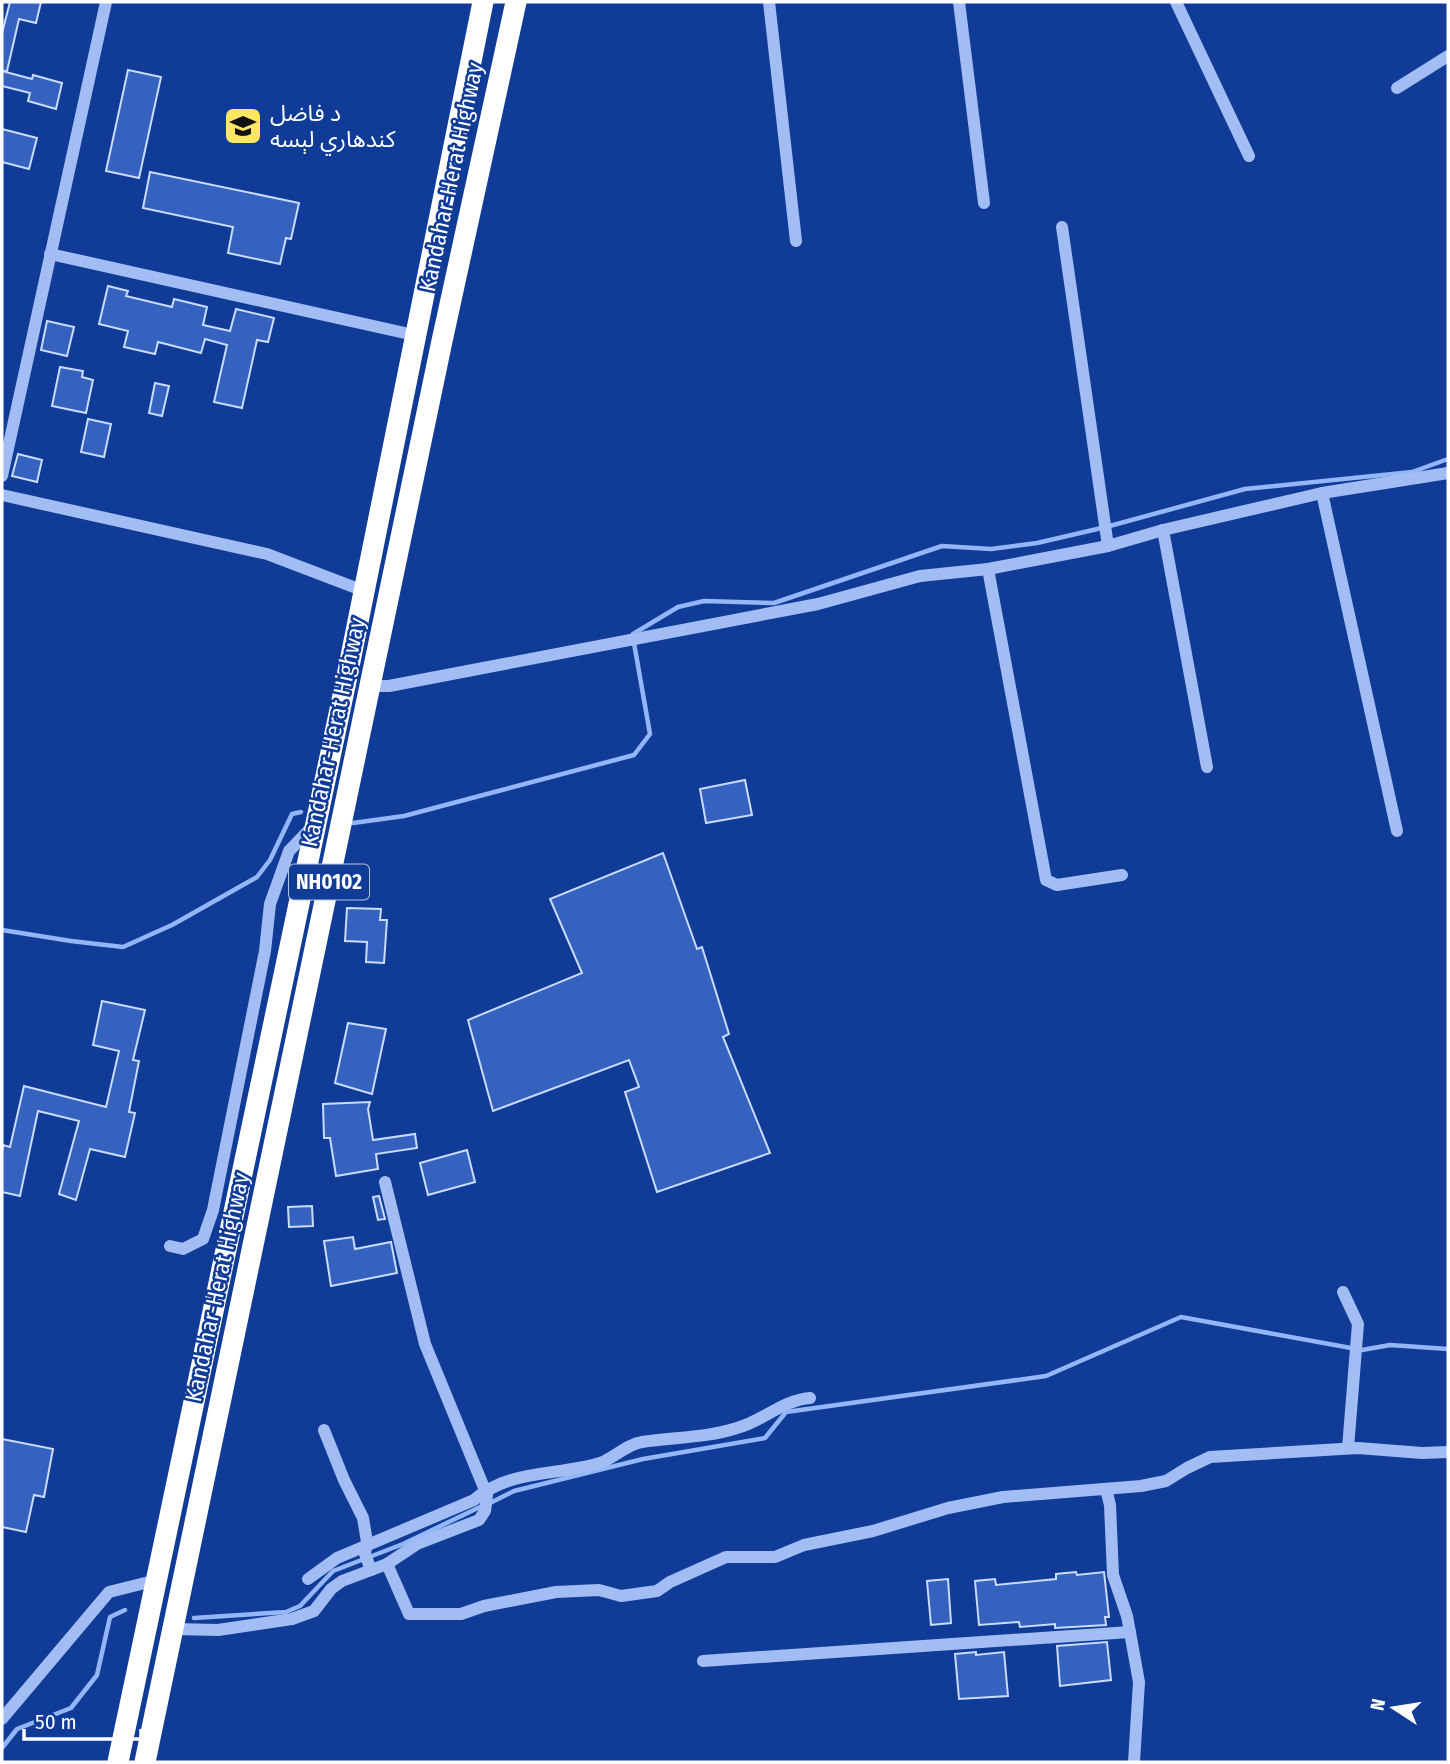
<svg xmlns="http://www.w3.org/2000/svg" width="1450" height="1764" font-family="'Fira Sans Condensed','Noto Sans Arabic',sans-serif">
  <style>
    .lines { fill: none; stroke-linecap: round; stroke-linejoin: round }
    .stream { stroke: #93b6f7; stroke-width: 4.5 }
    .building { fill: #3462be; stroke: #cadbfe; stroke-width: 2 }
    .minor { stroke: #a1bdf4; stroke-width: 12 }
    .highway { stroke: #fff; stroke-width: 21 }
    .labels { text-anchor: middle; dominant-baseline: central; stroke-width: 5; stroke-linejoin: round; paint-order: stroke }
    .shield { fill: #103c98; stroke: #b7c4e0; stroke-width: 2 }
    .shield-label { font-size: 21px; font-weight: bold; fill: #fff }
    .poi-label { font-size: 23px; fill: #fff; stroke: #103c98; text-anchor: start }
    .street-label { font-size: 23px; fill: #fff; stroke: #103c98 }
  </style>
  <rect width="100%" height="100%" fill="#103c98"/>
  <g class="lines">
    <g class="stream">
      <path d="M 633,634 L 678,607 L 704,601 L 774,603 L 942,546 L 991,549 L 1037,543 L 1106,527 L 1245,489 L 1412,472 L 1448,459"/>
      <path d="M 353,823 L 404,816 L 634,755 L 650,734 L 634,643"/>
      <path d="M 2,930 L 71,941 L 123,947 L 172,925 L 257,877 L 270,860 L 292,814 L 301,812"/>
      <path d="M 490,1503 L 514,1491 L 643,1459 L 765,1438 L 786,1412 L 1046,1376 L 1181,1317 L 1362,1350 L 1390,1345 L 1448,1349"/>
      <path d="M 194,1618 L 286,1612 L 300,1606 L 333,1571 L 403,1544 L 482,1506"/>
      <path d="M 2,1748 L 17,1729 L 71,1708 L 97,1675 L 110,1617 L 125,1610"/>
    </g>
  </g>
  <g class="building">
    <path d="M 10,2 L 41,2 L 36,23 L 19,19 L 7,71 L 2,71 L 2,33 Z"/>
    <path d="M 128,70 L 161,77 L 139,178 L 106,171 Z"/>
    <path d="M 2,71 L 32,79 L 33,75 L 62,83 L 56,109 L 28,101 L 30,93 L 2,86 Z"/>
    <path d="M 2,129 L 37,138 L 29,169 L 2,162 Z"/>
    <path d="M 150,172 L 299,203 L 291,239 L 286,238 L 280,264 L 228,253 L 233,227 L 143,208 Z"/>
    <path d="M 108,286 L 128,291 L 126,296 L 172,307 L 174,299 L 207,307 L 203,325 L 230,331 L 236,309 L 274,318 L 268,342 L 257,340 L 242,408 L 214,402 L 227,345 L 205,339 L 201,353 L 158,342 L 155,354 L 124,347 L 128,331 L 99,324 Z"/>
    <path d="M 47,321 L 74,327 L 67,356 L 41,350 Z"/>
    <path d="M 60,367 L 83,371 L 82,377 L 93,380 L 86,413 L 52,406 Z"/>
    <path d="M 155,383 L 169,386 L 162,416 L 149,413 Z"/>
    <path d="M 88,419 L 111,424 L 104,457 L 81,452 Z"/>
    <path d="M 18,454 L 42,460 L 37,482 L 12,476 Z"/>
    <path d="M 745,780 L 752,815 L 706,823 L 700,789 Z"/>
    <path d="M 663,853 L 697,949 L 702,947 L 729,1034 L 723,1037 L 770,1153 L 657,1192 L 625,1092 L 639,1087 L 629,1060 L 493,1111 L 468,1020 L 582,973 L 550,899 Z"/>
    <path d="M 347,908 L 381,909 L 380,920 L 387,920 L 384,963 L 366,962 L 367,942 L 345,941 Z"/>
    <path d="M 102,1001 L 145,1010 L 133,1060 L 139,1061 L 129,1112 L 135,1113 L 125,1157 L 90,1149 L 76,1200 L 59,1194 L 79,1121 L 38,1111 L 20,1196 L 2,1192 L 2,1152 L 3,1145 L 10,1147 L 24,1086 L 106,1107 L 119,1051 L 93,1045 Z"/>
    <path d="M 348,1023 L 386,1029 L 372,1094 L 335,1083 Z"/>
    <path d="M 370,1102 L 368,1109 L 373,1140 L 415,1134 L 417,1148 L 376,1154 L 378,1169 L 336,1176 L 330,1138 L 324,1138 L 323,1104 Z"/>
    <path d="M 467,1150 L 475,1182 L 428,1195 L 420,1163 Z"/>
    <path d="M 379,1196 L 385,1219 L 378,1220 L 373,1197 Z"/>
    <path d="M 312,1206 L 313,1226 L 289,1227 L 288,1207 Z"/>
    <path d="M 353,1237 L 355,1249 L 391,1242 L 397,1273 L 331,1286 L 324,1241 Z"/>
    <path d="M 2,1439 L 53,1449 L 44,1497 L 34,1495 L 26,1532 L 2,1527 Z"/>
    <path d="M 1076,1572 L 1077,1575 L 1104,1572 L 1109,1617 L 1105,1617 L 1106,1625 L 1055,1628 L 1055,1624 L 1020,1627 L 1019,1622 L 979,1625 L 975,1581 L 995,1579 L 996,1585 L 1056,1579 L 1056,1574 Z"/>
    <path d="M 948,1579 L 951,1623 L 931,1625 L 927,1581 Z"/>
    <path d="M 1107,1642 L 1111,1680 L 1060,1686 L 1057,1646 Z"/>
    <path d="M 976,1652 L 976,1655 L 1004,1652 L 1008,1696 L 959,1699 L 955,1654 Z"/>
  </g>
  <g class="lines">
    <g class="minor">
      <path d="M 769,2 L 796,241"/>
      <path d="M 959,2 L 984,203"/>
      <path d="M 1176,2 L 1249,156"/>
      <path d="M 1397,88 L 1448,56"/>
      <path d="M 1062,227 L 1108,546"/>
      <path d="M 50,254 L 414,335"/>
      <path d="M 2,476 L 106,2"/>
      <path d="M 1322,493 L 1397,831"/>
      <path d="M 2,495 L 267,554 L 364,591"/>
      <path d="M 1163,530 L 1207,767"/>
      <path d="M 988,569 L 1046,880 L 1057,885 L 1122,875"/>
      <path d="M 369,686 L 389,686 L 818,604 L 920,576 L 988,569 L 1108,546 L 1163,530 L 1322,493 L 1448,473"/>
      <path d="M 170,1246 L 183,1249 L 203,1239 L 213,1210 L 265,951 L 270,904 L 289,851 L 313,826"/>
      <path d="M 1343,1292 L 1358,1324 L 1348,1448"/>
      <path d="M 324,1430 L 344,1480 L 363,1518 L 367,1542 L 365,1554 L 371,1570"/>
      <path d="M 1106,1489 L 1110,1505 L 1113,1575 L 1127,1616 L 1139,1682 L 1134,1762"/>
      <path d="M 387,1564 L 409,1614 L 461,1614 L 484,1606 L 556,1592 L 599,1590 L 621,1596 L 657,1591 L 670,1582 L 726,1557 L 775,1557 L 804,1545 L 873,1531 L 948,1508 L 1003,1497 L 1141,1486 L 1166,1481 L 1187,1468 L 1210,1457 L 1358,1448 L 1422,1453 L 1448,1452"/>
      <path d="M 308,1579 L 337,1558 L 474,1500 C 509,1469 557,1476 600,1463 C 614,1458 627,1444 642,1442 C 674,1437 706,1438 737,1428 C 763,1421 783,1400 810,1398"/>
      <path d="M 173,1629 L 218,1630 L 292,1619 L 314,1611 L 331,1589 L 342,1581 L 387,1564 L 417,1544 L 479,1520 L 485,1511 L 487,1495 L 425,1344 L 385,1182"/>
      <path d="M 703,1661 L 1130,1632"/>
      <path d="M 2,1719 L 109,1592 L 157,1580"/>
    </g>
    <g class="highway">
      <path d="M 118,1762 L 346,681 L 483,2"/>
      <path d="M 145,1762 L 442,341 L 516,2"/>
    </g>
  </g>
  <defs>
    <symbol id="school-square" viewBox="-11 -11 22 22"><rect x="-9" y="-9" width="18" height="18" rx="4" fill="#ffe564" stroke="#103c98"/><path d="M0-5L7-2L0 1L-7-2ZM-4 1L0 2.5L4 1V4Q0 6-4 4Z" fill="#111"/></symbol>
  </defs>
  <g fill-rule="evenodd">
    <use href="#school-square" x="221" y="104" width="44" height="44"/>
  </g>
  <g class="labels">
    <rect class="shield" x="289" y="864.5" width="80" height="35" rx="5"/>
    <g class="shield-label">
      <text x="329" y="882">NH0102</text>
    </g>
    <g class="poi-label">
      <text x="270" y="113">د فاضل<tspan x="270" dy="26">کندهاري لېسه</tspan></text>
    </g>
    <g class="street-label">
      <text transform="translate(451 177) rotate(-78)">Kandahar-Herat Highway</text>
      <text transform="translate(333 732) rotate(-78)">Kandahar-Herat Highway</text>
      <text transform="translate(217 1287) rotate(-78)">Kandahar-Herat Highway</text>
    </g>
  </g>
  <rect width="1450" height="1764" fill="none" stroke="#ffffff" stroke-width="7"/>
  <g transform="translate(1394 1708) rotate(282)" stroke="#103c98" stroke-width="5" paint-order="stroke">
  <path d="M0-5L12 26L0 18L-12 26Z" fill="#ffffff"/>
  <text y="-10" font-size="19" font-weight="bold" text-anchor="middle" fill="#ffffff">N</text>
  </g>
  <path d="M24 1729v10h117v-10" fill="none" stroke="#ffffff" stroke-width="3.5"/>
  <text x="35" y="1729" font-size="21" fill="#ffffff" stroke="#103c98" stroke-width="5" paint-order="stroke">50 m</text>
</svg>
